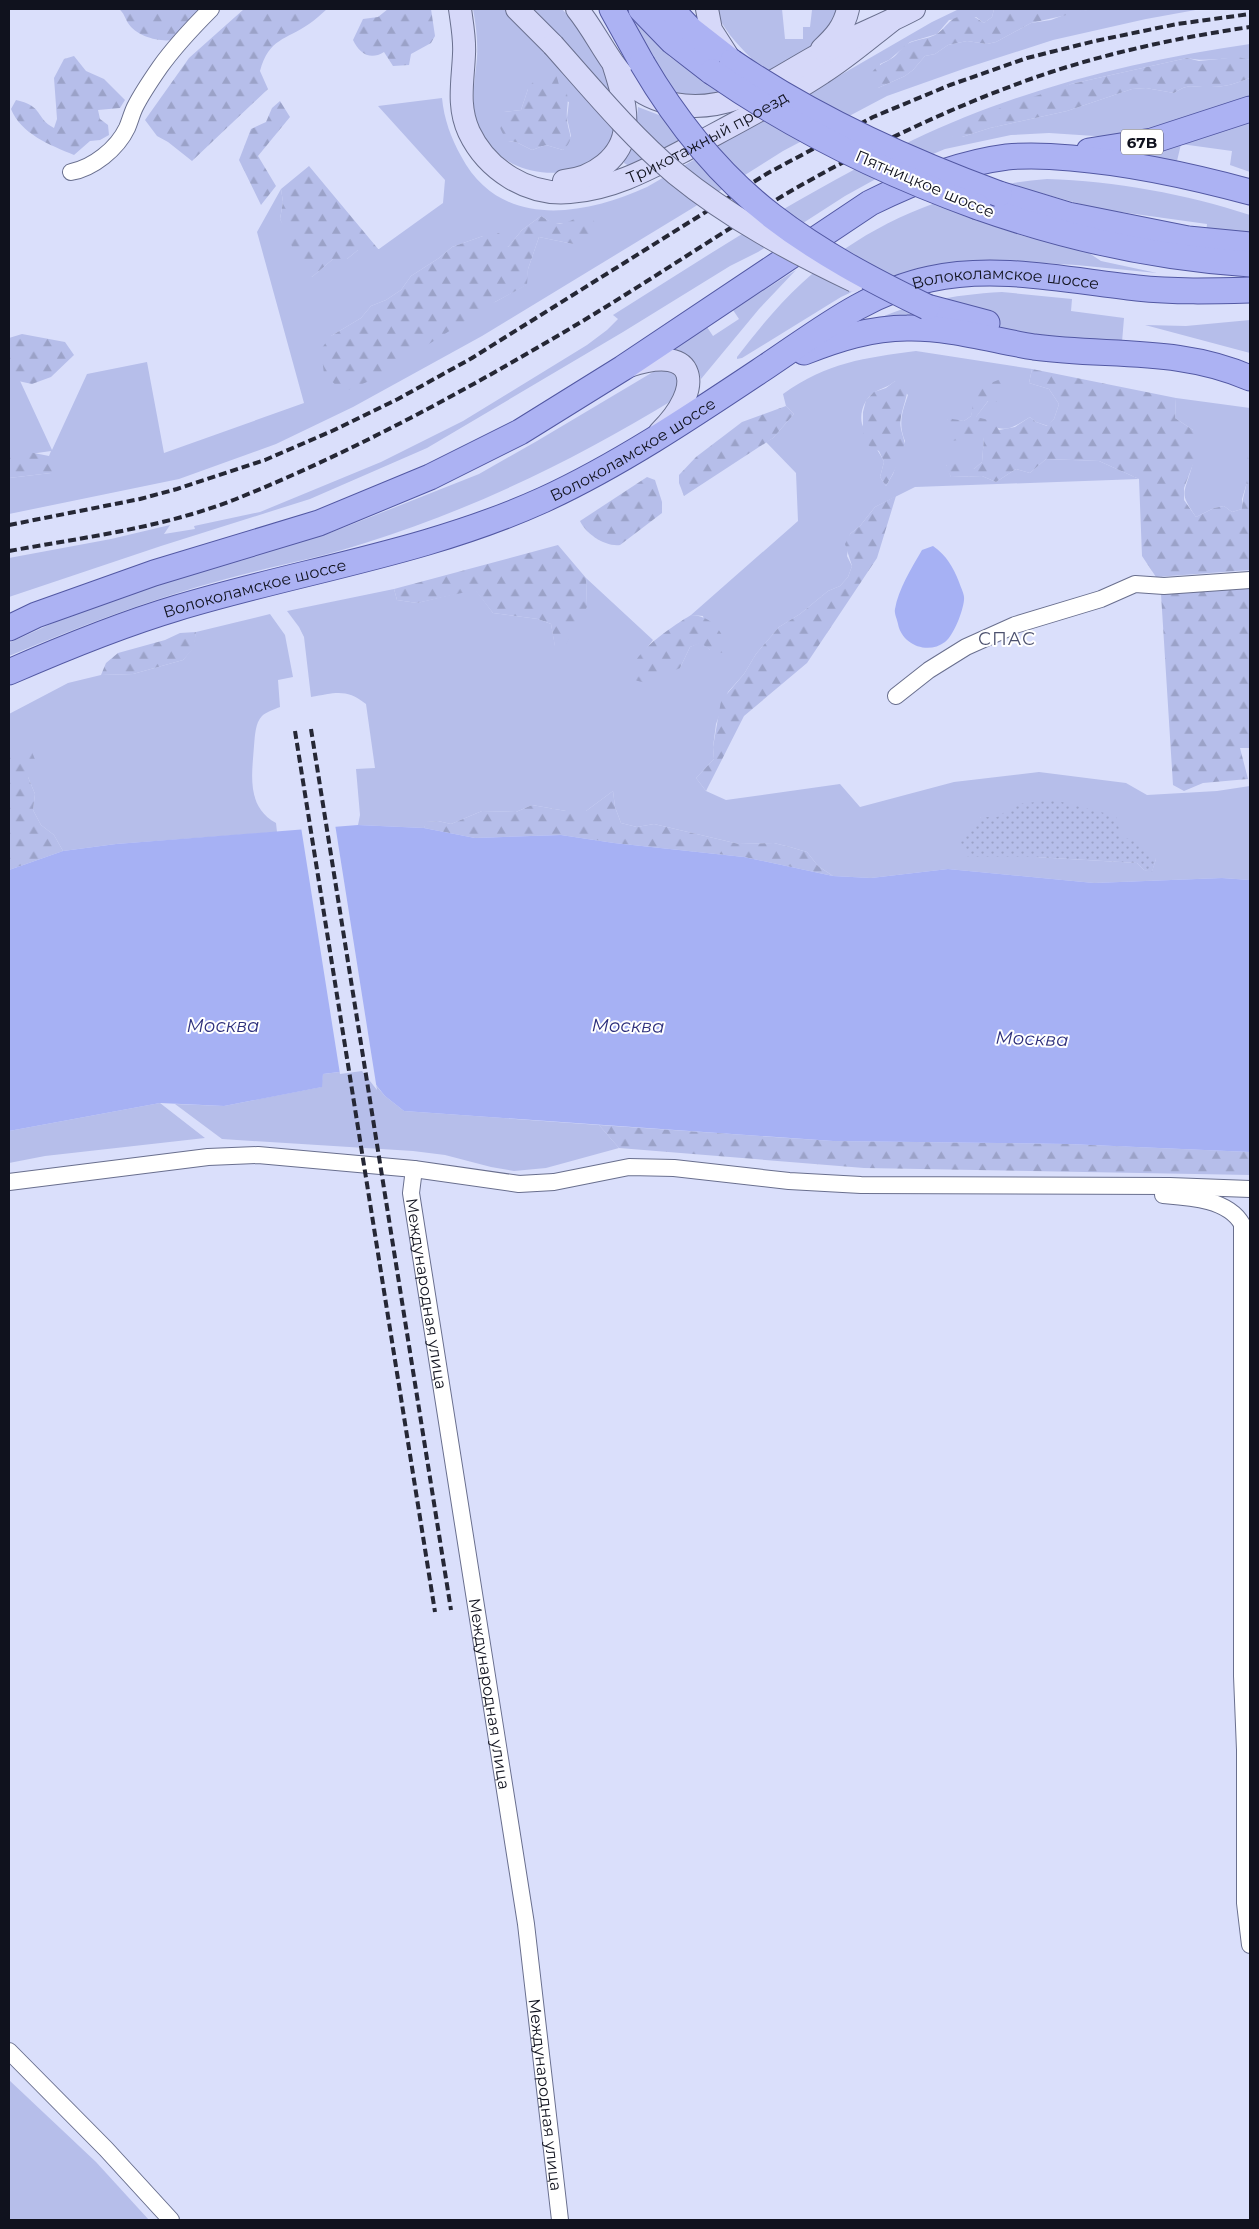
<svg xmlns="http://www.w3.org/2000/svg" width="1259" height="2229" font-family="Montserrat,sans-serif">
  <style>
    .green { fill: #b6beea; fill-rule: evenodd }
    .forest { fill: url(#forest-firs) }
    .garden { fill: url(#garden-dots) }
    .water { fill: #a6b1f4 }
    .pier { fill: #dadffb }
    .lines { fill: none; stroke-linecap: round; stroke-linejoin: round }
    .street-casing { stroke: #696f8e; stroke-width: 18 }
    .secondary-casing { stroke: #696f8e; stroke-width: 24 }
    .primary-casing { stroke: #5258a3; stroke-width: 27 }
    .street { stroke: #fff; stroke-width: 16 }
    .secondary { stroke: #d6d8f9; stroke-width: 22 }
    .primary { stroke: #acb2f3; stroke-width: 25 }
    .rail { stroke: #252735; stroke-width: 4; stroke-dasharray: 8 4; stroke-linecap: butt }
    .secondary-bridge-casing { stroke: #696f8e; stroke-width: 24; stroke-linecap: butt }
    .primary-bridge-casing { stroke: #5258a3; stroke-width: 27; stroke-linecap: butt }
    .secondary-bridge { stroke: #d6d8f9; stroke-width: 22 }
    .primary-bridge { stroke: #acb2f3; stroke-width: 25 }
    .labels { text-anchor: middle; dominant-baseline: central; stroke-width: 4; stroke-linejoin: round; paint-order: stroke }
    .shield { fill: #fff; stroke: #585962; stroke-width: 1 }
    .shield-label { font-size: 15px; font-weight: bold; fill: #10121e }
    .street-label { font-size: 16px; fill: #10121e; stroke: #fff }
    .neighbourhood-label { font-size: 18px; letter-spacing: 1px; fill: #4c516e; stroke: #fff }
    .water-label { font-size: 18px; font-style: italic; fill: #2d2f7b; stroke: #fff }
  </style>
  <defs>
    <pattern id="forest-firs" width="22" height="20" patternUnits="userSpaceOnUse" patternTransform="scale(1.25)"><rect width="22" height="20" fill="#b6beea"/><path d="M5 1l3.5 6h-7zM16 11l3.5 6h-7z" fill="#9ba2c8"/></pattern>
    <pattern id="garden-dots" width="8" height="8" patternUnits="userSpaceOnUse" patternTransform="scale(1.25)"><rect width="8" height="8" fill="#b6beea"/><path d="M2 2h.1M6 6h.1" fill="none" stroke="#9ba2c8" stroke-width="1.8" stroke-linecap="round"/></pattern>
  </defs>
  <rect width="100%" height="100%" fill="#dadffb"/>
  <g class="green">
    <path d="M 473,9 L 508,9 L 561,38 L 534,9 L 562,9 C 588,38 628,97 612,138 C 598,176 545,180 513,164 C 499,157 487,142 480,129 C 469,106 475,81 477,58 C 478,41 476,25 473,9 ZM 528,89 L 569,102 L 567,118 L 571,136 L 563,150 L 546,145 L 532,150 L 516,142 L 508,141 L 504,112 L 521,110 Z"/>
    <path d="M 715,9 L 782,9 L 785,39 L 803,39 L 803,27 L 810,27 L 812,10 L 838,10 L 824,39 L 725,97 L 674,97 L 630,17 L 670,57 L 706,82 L 751,58 C 736,43 723,29 715,9 Z"/>
    <path d="M 959,9 L 994,9 L 992,17 L 984,23 L 976,17 L 949,20 L 937,34 L 910,42 L 889,60 L 880,64 L 878,88 L 905,76 L 913,70 L 925,56 L 935,54 L 948,45 L 967,41 L 987,44 L 996,42 L 1031,23 L 1051,20 L 1069,13 L 1093,9 L 1201,9 L 1146,19 L 1053,40 L 966,68 L 887,96 L 783,151 L 691,209 L 482,336 L 353,407 L 276,444 L 179,479 L 9,514 L 9,478 L 51,473 L 49,456 L 51,451 L 9,457 L 9,357 L 52,450 L 87,374 L 147,362 L 164,453 L 304,403 L 257,232 L 281,189 L 283,202 L 280,219 L 312,277 L 333,259 L 347,259 L 358,250 L 379,249 L 443,203 L 445,180 L 378,106 L 442,98 C 444,119 451,138 461,156 C 500,230 583,216 647,187 L 932,22 ZM 541,216 L 552,223 L 568,223 L 573,244 L 539,237 L 528,269 L 526,285 L 495,302 L 331,336 L 361,318 L 371,306 L 386,300 L 401,290 L 411,276 L 439,258 L 452,247 L 483,236 L 508,247 L 522,230 Z"/>
    <path d="M 1250,44 L 1250,60 C 1229,55 1208,63 1187,58 L 1071,84 L 952,137 L 962,137 L 990,128 L 1067,111 L 1132,89 L 1146,88 L 1174,93 C 1190,82 1194,88 1211,87 C 1226,87 1237,83 1250,78 L 1250,100 L 1143,132 L 1110,137 L 1049,133 L 1011,135 L 945,149 L 883,175 L 845,196 L 758,252 L 730,266 L 623,332 L 427,448 L 310,499 L 161,546 L 9,597 L 9,558 L 111,539 L 170,525 L 164,534 L 195,529 L 194,526 L 260,512 L 381,462 L 463,421 L 587,345 L 607,330 L 618,319 L 613,315 C 711,253 808,190 913,140 C 1017,90 1136,60 1250,44 Z"/>
    <path d="M 638,107 L 667,118 L 683,138 L 629,166 L 624,163 L 624,160 L 635,139 Z"/>
    <path d="M 1250,117 L 1250,172 L 1230,165 L 1232,151 L 1181,144 L 1177,161 L 1130,152 Z"/>
    <path d="M 1047,179 C 1115,181 1186,194 1250,215 L 1250,236 L 1206,233 L 1207,224 L 1099,209 L 1015,186 L 964,216 L 1023,236 L 1071,247 L 1089,253 L 1101,261 L 1157,273 L 1076,265 L 992,260 L 929,266 L 871,283 L 841,297 L 742,358 L 737,359 L 737,357 C 757,331 778,305 802,283 C 869,221 958,186 1047,179 Z"/>
    <path d="M 796,270 L 759,309 L 701,379 C 698,365 687,354 673,349 L 707,327 L 713,336 L 739,319 L 733,310 Z"/>
    <path d="M 1002,292 L 1072,299 L 1071,311 L 1124,318 L 1122,342 L 866,324 C 912,302 951,295 1002,292 Z"/>
    <path d="M 1250,320 L 1250,353 L 1145,325 L 1186,326 Z"/>
    <path d="M 916,351 L 1032,369 L 1029,383 L 1049,389 L 1059,404 L 1054,419 L 1048,426 L 1036,422 L 1030,417 C 1004,434 1002,431 975,418 L 1006,378 C 989,382 975,400 971,416 L 964,421 L 947,419 L 984,437 L 982,462 L 974,469 L 946,465 L 951,477 L 982,476 L 996,482 L 1016,469 L 1030,473 L 1046,459 L 1099,461 L 1139,479 L 915,487 L 875,507 L 860,526 L 850,534 L 847,556 L 852,566 L 848,577 L 840,586 L 828,591 L 800,614 L 779,627 L 756,654 L 744,674 L 728,692 L 716,724 L 713,747 L 714,759 L 696,778 L 706,791 L 726,800 L 840,784 L 860,807 L 954,782 L 1039,772 L 1126,783 L 1147,795 L 1217,791 L 1250,786 L 1250,880 L 1222,878 L 1094,883 L 948,869 L 871,878 L 833,876 L 818,866 L 807,852 L 790,847 L 774,843 L 739,844 L 654,824 L 637,827 L 621,823 L 615,807 L 613,791 L 586,811 L 566,811 L 532,805 L 516,812 L 482,811 L 451,824 L 438,821 L 427,822 L 424,828 L 358,825 L 360,815 L 356,769 L 375,768 L 366,704 C 346,688 335,693 311,697 L 304,637 L 299,627 L 287,611 L 394,589 L 397,600 L 417,603 L 475,589 L 493,613 L 538,619 L 551,624 L 555,646 L 587,607 L 586,578 L 653,640 L 646,649 L 680,668 L 690,647 L 701,642 L 710,650 L 703,616 L 691,615 L 798,521 L 796,473 L 766,442 L 773,438 L 794,414 L 786,406 L 783,394 C 828,362 864,358 916,351 ZM 895,381 L 908,395 C 902,412 898,424 905,441 L 893,474 L 886,486 L 880,477 L 884,462 C 879,450 865,434 862,424 C 859,413 865,397 875,392 C 883,387 887,388 895,381 ZM 981,817 L 997,818 L 1156,859 L 1152,871 L 1144,870 L 1137,863 L 1035,857 L 968,857 Z"/>
    <path d="M 658,369 L 672,372 L 678,380 L 673,400 C 576,459 474,509 365,543 C 320,558 272,566 226,579 C 151,599 80,626 9,656 L 9,643 L 64,618 L 141,590 L 330,533 L 479,474 L 537,441 Z"/>
    <path d="M 1176,398 L 1250,408 L 1248,479 L 1242,499 L 1242,509 L 1232,512 L 1224,506 L 1214,508 L 1196,517 C 1180,493 1183,496 1191,470 C 1195,459 1192,442 1193,430 L 1175,418 Z"/>
    <path d="M 270,614 L 285,635 L 293,677 L 278,680 L 280,707 C 275,709 266,712 262,716 C 255,723 255,736 254,746 C 252,774 246,807 276,823 L 277,832 L 116,844 L 63,851 L 54,835 L 41,825 L 33,810 L 35,794 L 28,777 L 13,748 L 9,748 L 9,714 L 68,683 L 101,675 L 133,674 L 183,660 L 193,648 L 196,632 Z"/>
    <path d="M 364,1069 L 365,1073 L 385,1096 L 404,1111 L 599,1125 L 619,1148 L 546,1168 L 514,1171 L 491,1167 L 445,1155 L 413,1151 L 222,1139 L 175,1104 L 224,1106 L 321,1087 L 323,1074 Z"/>
    <path d="M 160,1103 L 205,1138 L 45,1156 L 9,1163 L 9,1131 Z"/>
    <path d="M 9,2080 L 96,2162 L 149,2220 L 9,2220 Z"/>
  </g>
  <g class="forest">
    <path d="M 119,9 L 201,9 L 172,40 C 158,42 136,36 128,23 C 125,18 124,13 119,9 Z"/>
    <path d="M 244,9 L 327,9 C 321,14 315,20 309,24 C 286,40 269,38 260,71 L 268,89 L 192,161 L 168,142 L 157,136 L 145,120 L 189,58 Z"/>
    <path d="M 388,9 L 431,9 L 435,36 L 431,43 L 411,54 L 409,65 L 393,66 L 384,52 C 370,61 359,53 353,40 L 363,19 L 378,17 Z"/>
    <path d="M 994,9 L 1093,9 L 1031,23 L 996,42 L 987,44 L 967,41 L 948,45 L 935,54 L 925,56 L 913,70 L 905,76 L 878,88 L 871,85 C 867,66 884,65 895,56 C 900,51 903,46 909,43 C 918,39 927,39 935,35 C 947,29 948,16 967,15 C 974,15 979,20 984,23 L 992,17 Z"/>
    <path d="M 74,56 L 86,71 L 104,79 L 125,100 L 120,108 L 98,110 L 100,119 L 108,125 L 109,135 L 100,140 L 90,141 L 74,155 C 50,145 21,134 11,109 L 16,100 C 44,106 35,118 54,128 L 57,119 L 54,78 L 64,59 Z"/>
    <path d="M 1238,57 L 1250,60 L 1250,78 C 1237,83 1226,87 1211,87 C 1194,88 1190,82 1174,93 L 1146,88 L 1132,89 L 1067,111 L 990,128 L 962,137 L 952,137 L 955,126 L 966,120 L 1071,84 L 1187,58 L 1199,61 Z"/>
    <path d="M 540,72 L 556,73 L 560,89 L 567,94 C 569,103 566,110 567,119 C 568,134 576,138 563,150 L 546,145 L 532,150 L 516,142 L 507,141 C 501,130 495,123 504,112 L 521,110 L 528,89 Z"/>
    <path d="M 280,101 L 290,117 L 258,156 L 276,186 L 261,205 L 239,160 L 251,129 L 266,122 L 272,108 Z"/>
    <path d="M 309,166 L 379,250 L 358,250 L 347,259 L 333,259 L 312,277 L 303,272 L 280,219 L 283,202 L 281,189 Z"/>
    <path d="M 581,215 L 594,221 L 597,230 L 573,244 L 539,237 L 528,269 L 527,285 L 495,302 L 374,379 L 348,390 L 340,389 L 324,374 L 321,349 L 331,336 L 361,318 L 371,306 L 386,300 L 401,290 L 411,276 L 439,258 L 452,247 L 483,236 L 499,233 L 508,247 L 522,230 L 541,216 C 557,227 565,225 581,215 Z"/>
    <path d="M 22,334 L 65,342 L 74,355 L 51,377 L 32,384 L 9,379 L 9,338 Z"/>
    <path d="M 1032,369 L 1176,398 L 1175,418 L 1193,430 L 1198,438 L 1195,459 L 1184,488 L 1184,500 L 1196,517 L 1214,508 L 1224,506 L 1232,512 L 1242,509 C 1242,497 1247,488 1247,477 C 1248,463 1247,450 1250,436 L 1250,570 L 1156,577 L 1142,556 L 1139,479 L 1099,461 L 1046,459 L 1030,473 L 1016,469 L 996,482 L 982,476 L 951,477 L 945,466 L 959,459 L 974,469 L 982,462 L 984,437 L 951,441 L 947,418 L 964,421 L 971,416 L 975,389 L 1006,377 L 1006,392 L 1000,402 L 988,401 L 976,417 L 993,421 L 999,430 L 1015,427 L 1030,417 L 1036,422 L 1047,426 L 1054,419 L 1059,404 L 1049,389 L 1029,383 Z"/>
    <path d="M 895,381 L 908,383 C 908,396 903,405 901,417 C 899,426 902,432 904,440 C 906,451 892,476 886,486 L 880,477 L 884,462 L 879,451 L 869,446 L 863,436 L 863,412 L 866,400 L 874,392 L 886,388 Z"/>
    <path d="M 786,406 L 794,414 L 773,438 L 684,496 L 679,483 L 679,475 L 696,457 L 742,422 Z"/>
    <path d="M 9,448 L 49,456 L 51,460 L 66,469 L 51,473 L 9,478 Z"/>
    <path d="M 647,477 L 655,480 L 662,502 L 662,513 L 620,545 C 605,547 586,534 580,521 Z"/>
    <path d="M 896,496 L 877,558 L 807,663 L 744,716 L 706,791 L 696,778 L 714,759 L 713,747 L 721,701 L 744,674 L 756,654 L 779,627 L 800,614 L 828,591 L 840,586 L 848,577 L 852,566 L 845,544 L 850,534 L 860,526 L 875,507 Z"/>
    <path d="M 558,545 L 586,578 L 587,607 L 566,644 L 555,647 L 551,624 L 538,619 L 493,613 L 475,590 L 417,603 L 397,600 L 394,589 Z"/>
    <path d="M 1250,588 L 1250,748 L 1240,748 L 1248,779 L 1203,783 L 1184,791 L 1173,785 L 1161,594 Z"/>
    <path d="M 691,615 C 709,616 718,626 726,642 L 723,653 L 710,650 L 701,643 L 690,647 L 680,668 L 646,683 L 634,680 C 634,676 632,671 633,668 C 636,650 676,624 691,615 Z"/>
    <path d="M 196,632 L 194,648 L 183,660 L 133,674 L 101,675 L 106,663 L 118,653 L 165,640 L 180,633 Z"/>
    <path d="M 30,747 L 36,762 L 28,777 L 35,794 L 33,810 L 41,825 L 54,835 L 63,851 L 9,870 L 9,748 Z"/>
    <path d="M 613,791 L 615,807 L 621,823 L 637,827 L 654,824 L 739,844 L 774,843 L 790,847 L 807,852 L 818,866 L 833,876 L 744,857 L 614,843 L 561,835 L 475,838 L 424,828 L 426,822 L 438,821 L 451,824 L 482,811 L 516,812 L 532,805 L 566,811 L 586,811 Z"/>
    <path d="M 599,1125 L 833,1141 L 1068,1144 L 1250,1152 L 1250,1175 L 864,1168 L 619,1148 Z"/>
  </g>
  <path class="garden" d="M 1054,800 L 1116,816 L 1121,837 L 1133,840 L 1156,859 L 1152,872 L 1144,870 L 1137,863 L 1035,857 L 968,857 L 959,844 L 981,817 L 997,817 L 1018,804 Z"/>
  <g class="water">
    <path d="M 933,546 C 947,556 953,567 959,582 C 961,588 965,595 964,600 C 963,611 954,635 945,642 C 928,655 902,645 898,624 C 897,619 894,613 895,609 C 898,590 912,567 922,550 Z"/>
    <path d="M 358,825 L 424,828 L 475,838 L 561,835 L 614,843 L 744,857 L 833,876 L 871,878 L 948,869 L 1094,883 L 1222,878 L 1250,880 L 1250,1152 L 1068,1144 L 833,1141 L 404,1111 L 385,1096 L 363,1069 L 323,1074 L 322,1087 L 224,1106 L 160,1103 L 9,1131 L 9,870 L 63,851 L 116,844 Z"/>
  </g>
  <path class="pier" d="M 335,824 L 377,1090 L 362,1071 L 340,1074 L 301,827 Z"/>
  <g class="lines">
    <defs>
      <g id="street">
        <path d="M 71,172 C 93,168 117,149 127,128 C 130,121 132,113 135,107 C 142,93 151,80 160,67 C 175,46 193,27 211,9"/>
        <path d="M 896,696 L 929,670 L 966,647 L 1015,625 L 1101,599 L 1135,584 L 1164,586 L 1250,580"/>
        <path id="s1" d="M 414,1169 L 411,1193 L 526,1924 L 560,2220"/>
        <path d="M 9,1182 L 208,1157 L 258,1155 L 414,1169 L 519,1184 L 554,1182 L 629,1167 L 674,1168 L 789,1181 L 861,1185 L 1170,1186 L 1250,1189"/>
        <path d="M 1163,1195 C 1189,1197 1228,1199 1242,1224 L 1242,1676 L 1245,1750 L 1245,1903 L 1250,1945"/>
        <path d="M 9,2051 L 106,2149 L 171,2220"/>
      </g>
      <g id="secondary">
        <path id="s2" d="M 460,9 C 462,24 465,39 464,54 C 463,81 457,106 469,132 C 487,170 528,196 570,192 C 615,189 654,166 693,146 C 736,123 781,100 822,73 C 846,58 868,39 891,21"/>
        <path d="M 517,9 L 553,45"/>
        <path d="M 577,9 C 596,32 608,62 630,83 C 642,94 659,101 674,104 C 733,115 773,79 822,53 C 852,37 884,25 914,9"/>
        <path d="M 707,9 L 711,30 L 727,55"/>
        <path d="M 822,49 C 835,37 844,27 848,9"/>
        <path d="M 564,181 C 593,178 623,158 625,127 C 627,106 620,86 614,66"/>
        <path d="M 629,366 C 699,342 704,389 660,432"/>
      </g>
      <g id="primary">
        <path d="M 612,9 L 642,63"/>
        <path d="M 641,9 L 672,41 L 712,72"/>
        <path d="M 671,9 L 691,30 L 732,62"/>
        <path d="M 1089,151 L 1152,141 L 1250,109"/>
        <path d="M 999,194 L 1068,215 L 1188,239 L 1250,245"/>
        <path d="M 978,207 C 1066,238 1156,258 1250,264"/>
        <path d="M 927,307 L 987,323"/>
        <path d="M 804,352 C 837,339 871,328 907,328 C 949,327 992,340 1034,347 C 1108,357 1180,347 1250,378"/>
        <path d="M 9,628 L 36,615 L 154,573 L 319,523 L 430,477 L 520,432 L 623,368 L 870,203 C 912,182 960,163 1007,157 C 1028,155 1050,156 1071,158 C 1132,163 1191,176 1250,192"/>
        <path id="s3" d="M 9,672 C 64,648 120,625 177,608 C 299,571 426,553 543,500 C 621,464 695,414 767,366 C 818,332 868,292 930,279 C 997,264 1070,281 1137,288 C 1174,292 1212,291 1250,290"/>
      </g>
    </defs>
    <use href="#street" class="street-casing"/>
    <use href="#secondary" class="secondary-casing"/>
    <use href="#primary" class="primary-casing"/>
    <use href="#street" class="street"/>
    <use href="#secondary" class="secondary"/>
    <use href="#primary" class="primary"/>
    <g class="rail">
      <path d="M 9,525 L 140,499 L 177,489 L 265,460 L 332,431 L 398,399 L 472,358 L 768,173 L 873,117 L 950,85 L 1027,58 L 1095,41 L 1177,24 L 1250,14"/>
      <path d="M 9,551 C 86,537 168,527 241,497 C 359,449 472,387 581,322 C 649,281 716,236 784,195 C 865,148 961,102 1051,72 C 1116,51 1182,37 1250,27"/>
      <path d="M 311,729 L 451,1610"/>
      <path d="M 295,731 L 435,1612"/>
    </g>
    <defs>
      <path id="secondary-bridge" d="M 553,45 C 592,89 631,136 676,174 C 730,218 791,251 854,281"/>
      <g id="primary-bridge">
        <path d="M 732,62 C 814,118 906,160 999,194"/>
        <path d="M 642,63 C 676,121 719,175 772,216 C 820,253 873,281 927,307"/>
        <path d="M 712,72 C 794,129 884,173 978,207"/>
      </g>
    </defs>
    <use href="#secondary-bridge" class="secondary-bridge-casing"/>
    <use href="#primary-bridge" class="primary-bridge-casing"/>
    <use href="#secondary-bridge" class="secondary-bridge"/>
    <use href="#primary-bridge" class="primary-bridge"/>
  </g>
  <g class="labels">
    <rect class="shield" x="1121" y="129.5" width="42" height="25" rx="4"/>
    <g class="shield-label">
      <text x="1142" y="142">67B</text>
    </g>
    <g class="street-label">
      <text stroke="none"><textPath href="#s2" startOffset="398">Трикотажный проезд</textPath></text>
      <text transform="translate(925 184) rotate(23)">Пятницкое шоссе</text>
      <text stroke="none"><textPath href="#s3" startOffset="1085">Волоколамское шоссе</textPath></text>
      <text stroke="none"><textPath href="#s3" startOffset="665">Волоколамское шоссе</textPath></text>
      <text stroke="none"><textPath href="#s3" startOffset="260">Волоколамское шоссе</textPath></text>
      <text stroke="none"><textPath href="#s1" startOffset="126">Международная улица</textPath></text>
      <text stroke="none"><textPath href="#s1" startOffset="531">Международная улица</textPath></text>
      <text stroke="none"><textPath href="#s1" startOffset="936">Международная улица</textPath></text>
    </g>
    <g class="neighbourhood-label">
      <text x="1007" y="639">СПАС</text>
    </g>
    <g class="water-label">
      <text x="223" y="1026">Москва</text>
      <text transform="translate(628 1026) rotate(1)">Москва</text>
      <text transform="translate(1032 1039) rotate(2)">Москва</text>
    </g>
  </g>
  <rect width="1259" height="2229" fill="none" stroke="#10121e" stroke-width="20"/>
</svg>
